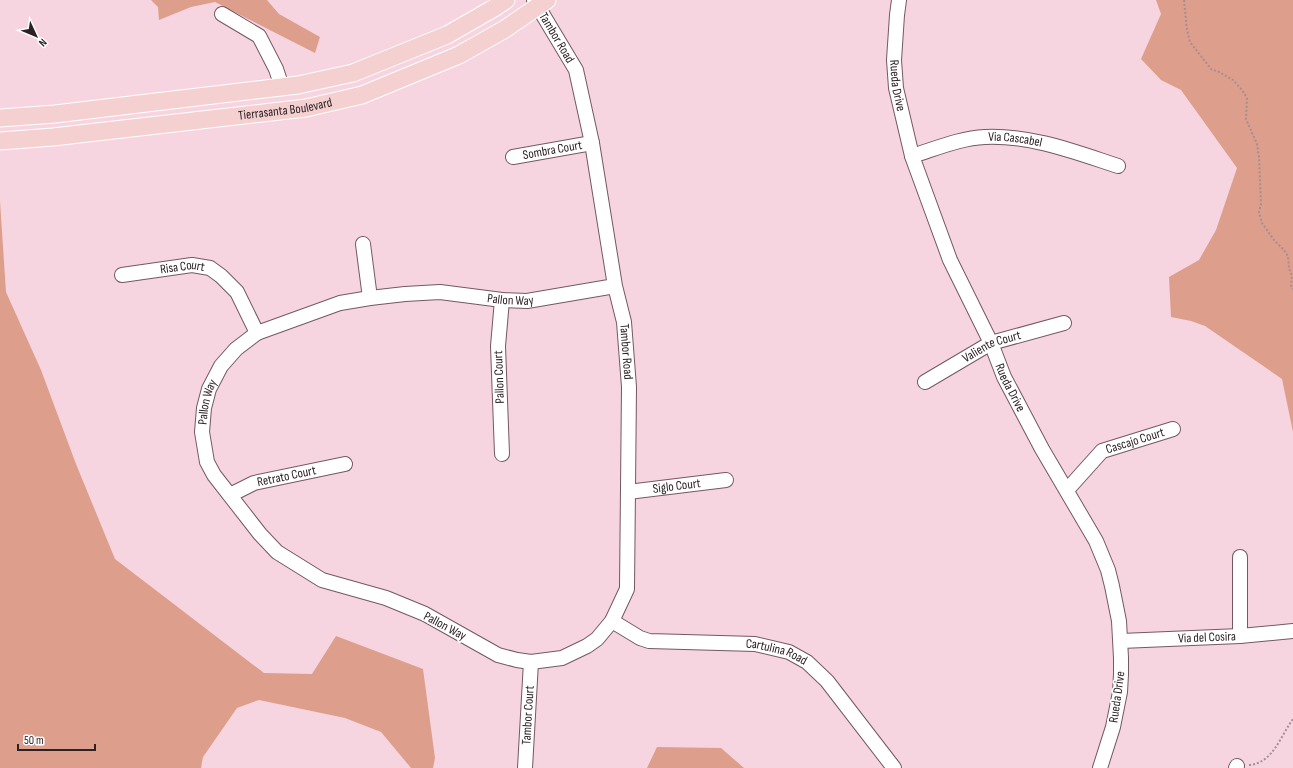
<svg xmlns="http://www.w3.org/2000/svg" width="1293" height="768" font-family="'Sofia Sans Condensed',sans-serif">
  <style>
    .green { fill: #dd9f8c }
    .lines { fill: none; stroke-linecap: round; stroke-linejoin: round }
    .minor-casing { stroke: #745862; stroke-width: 16 }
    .major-casing { stroke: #fff; stroke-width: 19 }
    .path { stroke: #a58d95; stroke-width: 2; stroke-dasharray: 2 2; stroke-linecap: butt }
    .minor { stroke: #fff; stroke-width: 14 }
    .major { stroke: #f4d0d1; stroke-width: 17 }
    .labels { text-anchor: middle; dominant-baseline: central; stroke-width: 3.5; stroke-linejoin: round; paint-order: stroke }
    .street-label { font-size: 13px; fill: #2d2125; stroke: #fff }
  </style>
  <rect width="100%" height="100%" fill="#f6d5e0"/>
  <g class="green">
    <path d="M 151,0 L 267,0 L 279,14 L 320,37 L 315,53 L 215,2 L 191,7 L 159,20 L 158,7 Z"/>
    <path d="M 1156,0 L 1293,0 L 1293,432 L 1282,379 L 1205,326 L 1191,321 L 1171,317 L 1169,277 L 1199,260 L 1216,230 L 1237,168 L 1181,90 L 1161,80 L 1141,59 L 1161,14 Z"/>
    <path d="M 0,201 L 6,292 L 41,370 L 76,464 L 115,559 L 264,673 L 312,674 L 336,636 L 423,669 L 435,758 L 433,768 L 411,768 L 381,732 L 345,718 L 259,700 L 237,708 L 203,757 L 201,768 L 0,768 Z"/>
    <path d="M 657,747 L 721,748 L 744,768 L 647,768 Z"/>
  </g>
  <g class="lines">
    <defs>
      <g id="minor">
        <path id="s1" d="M 534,0 L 576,70 L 592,143 L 615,286 L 624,322 L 629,387 L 627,589 L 612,621 L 597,639 L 587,646 L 562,658 L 531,662 L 517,660 L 498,655 L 425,614 L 386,598 L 322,580 L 277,552 L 260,534 L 214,475 L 207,462 L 202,432 L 204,408 L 209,389 L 221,366 L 236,349 L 257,333 L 340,303 L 370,298 L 405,294 L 440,292 L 502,300 L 527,301 L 615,286"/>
        <path id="s2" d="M 899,0 L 897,15 L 894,60 L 896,88 L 912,156 L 950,260 L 991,343 L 1004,377 L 1042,449 L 1096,541 L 1108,570 L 1112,586 L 1119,621 L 1121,658 L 1121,674 L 1120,692 L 1113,727 L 1100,768"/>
        <path d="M 222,14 L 259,36 L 276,69 L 282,87"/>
        <path id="s3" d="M 912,156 C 935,149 960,138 985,137 C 1032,135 1075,152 1118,166"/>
        <path id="s4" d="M 513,157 L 592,143"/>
        <path d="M 363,244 L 370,298"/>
        <path id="s5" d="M 122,275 L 192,265 L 210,268 L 221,276 L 237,292 L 257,333"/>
        <path id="s6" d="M 925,382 L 991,343 L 1064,323"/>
        <path d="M 502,454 L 498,346 L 502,300"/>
        <path id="s7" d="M 1067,490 L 1102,451 L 1173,429"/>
        <path id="s8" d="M 628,492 L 726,480"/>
        <path id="s9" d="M 230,495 L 254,483 L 345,464"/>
        <path id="s10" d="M 612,621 L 640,638 L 649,641 L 755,644 L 789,652 L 807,662 L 827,681 L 894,768"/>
        <path d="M 1240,636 L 1240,557"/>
        <path id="s11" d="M 1121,641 L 1240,636 L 1293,631"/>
        <path id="s12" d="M 525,768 L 531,662"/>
        <path d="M 1236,768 L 1237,766"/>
      </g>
      <g id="major">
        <path d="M 0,118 L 55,114 L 298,85 L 353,73 L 447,35 L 494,8 L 506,0"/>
        <path id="s13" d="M 0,141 L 53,137 L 306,108 L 362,95 L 459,55 L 505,29 L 547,0"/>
      </g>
    </defs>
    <use href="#minor" class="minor-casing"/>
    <use href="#major" class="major-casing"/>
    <g class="path">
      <path d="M 1184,0 L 1187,30 L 1190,42 L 1211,69 L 1219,72 L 1233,80 L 1242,90 L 1247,98 L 1246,119 L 1257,144 L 1259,157 L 1261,204 L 1259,212 L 1262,223 L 1274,240 L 1284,250 L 1288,256 L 1289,268 L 1292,276 L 1291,287 L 1293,289"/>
      <path d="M 1249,765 C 1273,763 1280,737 1293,719"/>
    </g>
    <use href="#minor" class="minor"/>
    <use href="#major" class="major"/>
  </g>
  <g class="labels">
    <g class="street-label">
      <text stroke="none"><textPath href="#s1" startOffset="44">Tambor Road</textPath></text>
      <text stroke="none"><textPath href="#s2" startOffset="86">Rueda Drive</textPath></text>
      <text stroke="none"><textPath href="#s13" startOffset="287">Tierrasanta Boulevard</textPath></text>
      <text stroke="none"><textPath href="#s3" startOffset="106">Via Cascabel</textPath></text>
      <text stroke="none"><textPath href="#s4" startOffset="40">Sombra Court</textPath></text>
      <text stroke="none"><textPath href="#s5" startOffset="61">Risa Court</textPath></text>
      <text stroke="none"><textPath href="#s1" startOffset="1538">Pallon Way</textPath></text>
      <text stroke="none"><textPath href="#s6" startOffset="76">Valiente Court</textPath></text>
      <text stroke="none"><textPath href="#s1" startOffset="368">Tambor Road</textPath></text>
      <text transform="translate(499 377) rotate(-92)">Pallon Court</text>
      <text stroke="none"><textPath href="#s2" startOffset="410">Rueda Drive</textPath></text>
      <text stroke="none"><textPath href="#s1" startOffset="1190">Pallon Way</textPath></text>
      <text stroke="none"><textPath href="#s7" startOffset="87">Cascajo Court</textPath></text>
      <text stroke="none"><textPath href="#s9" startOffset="60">Retrato Court</textPath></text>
      <text stroke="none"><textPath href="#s8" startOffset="49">Siglo Court</textPath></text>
      <text transform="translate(445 626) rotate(28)">Pallon Way</text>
      <text stroke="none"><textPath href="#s11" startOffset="86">Via del Cosira</textPath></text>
      <text stroke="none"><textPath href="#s10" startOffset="171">Cartulina Road</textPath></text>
      <text transform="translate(1117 697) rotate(-82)">Rueda Drive</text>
      <text stroke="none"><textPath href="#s12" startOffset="53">Tambor Court</textPath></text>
    </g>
  </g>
  <g transform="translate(36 36) rotate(134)" stroke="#ffffff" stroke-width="3" paint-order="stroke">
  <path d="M0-3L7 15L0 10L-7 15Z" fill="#2d2125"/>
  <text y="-6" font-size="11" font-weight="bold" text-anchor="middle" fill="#2d2125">N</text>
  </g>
  <path d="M18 744v6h77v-6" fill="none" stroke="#2d2125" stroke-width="2"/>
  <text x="24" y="744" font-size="12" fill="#2d2125" stroke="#ffffff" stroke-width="3" paint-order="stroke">50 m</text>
</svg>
